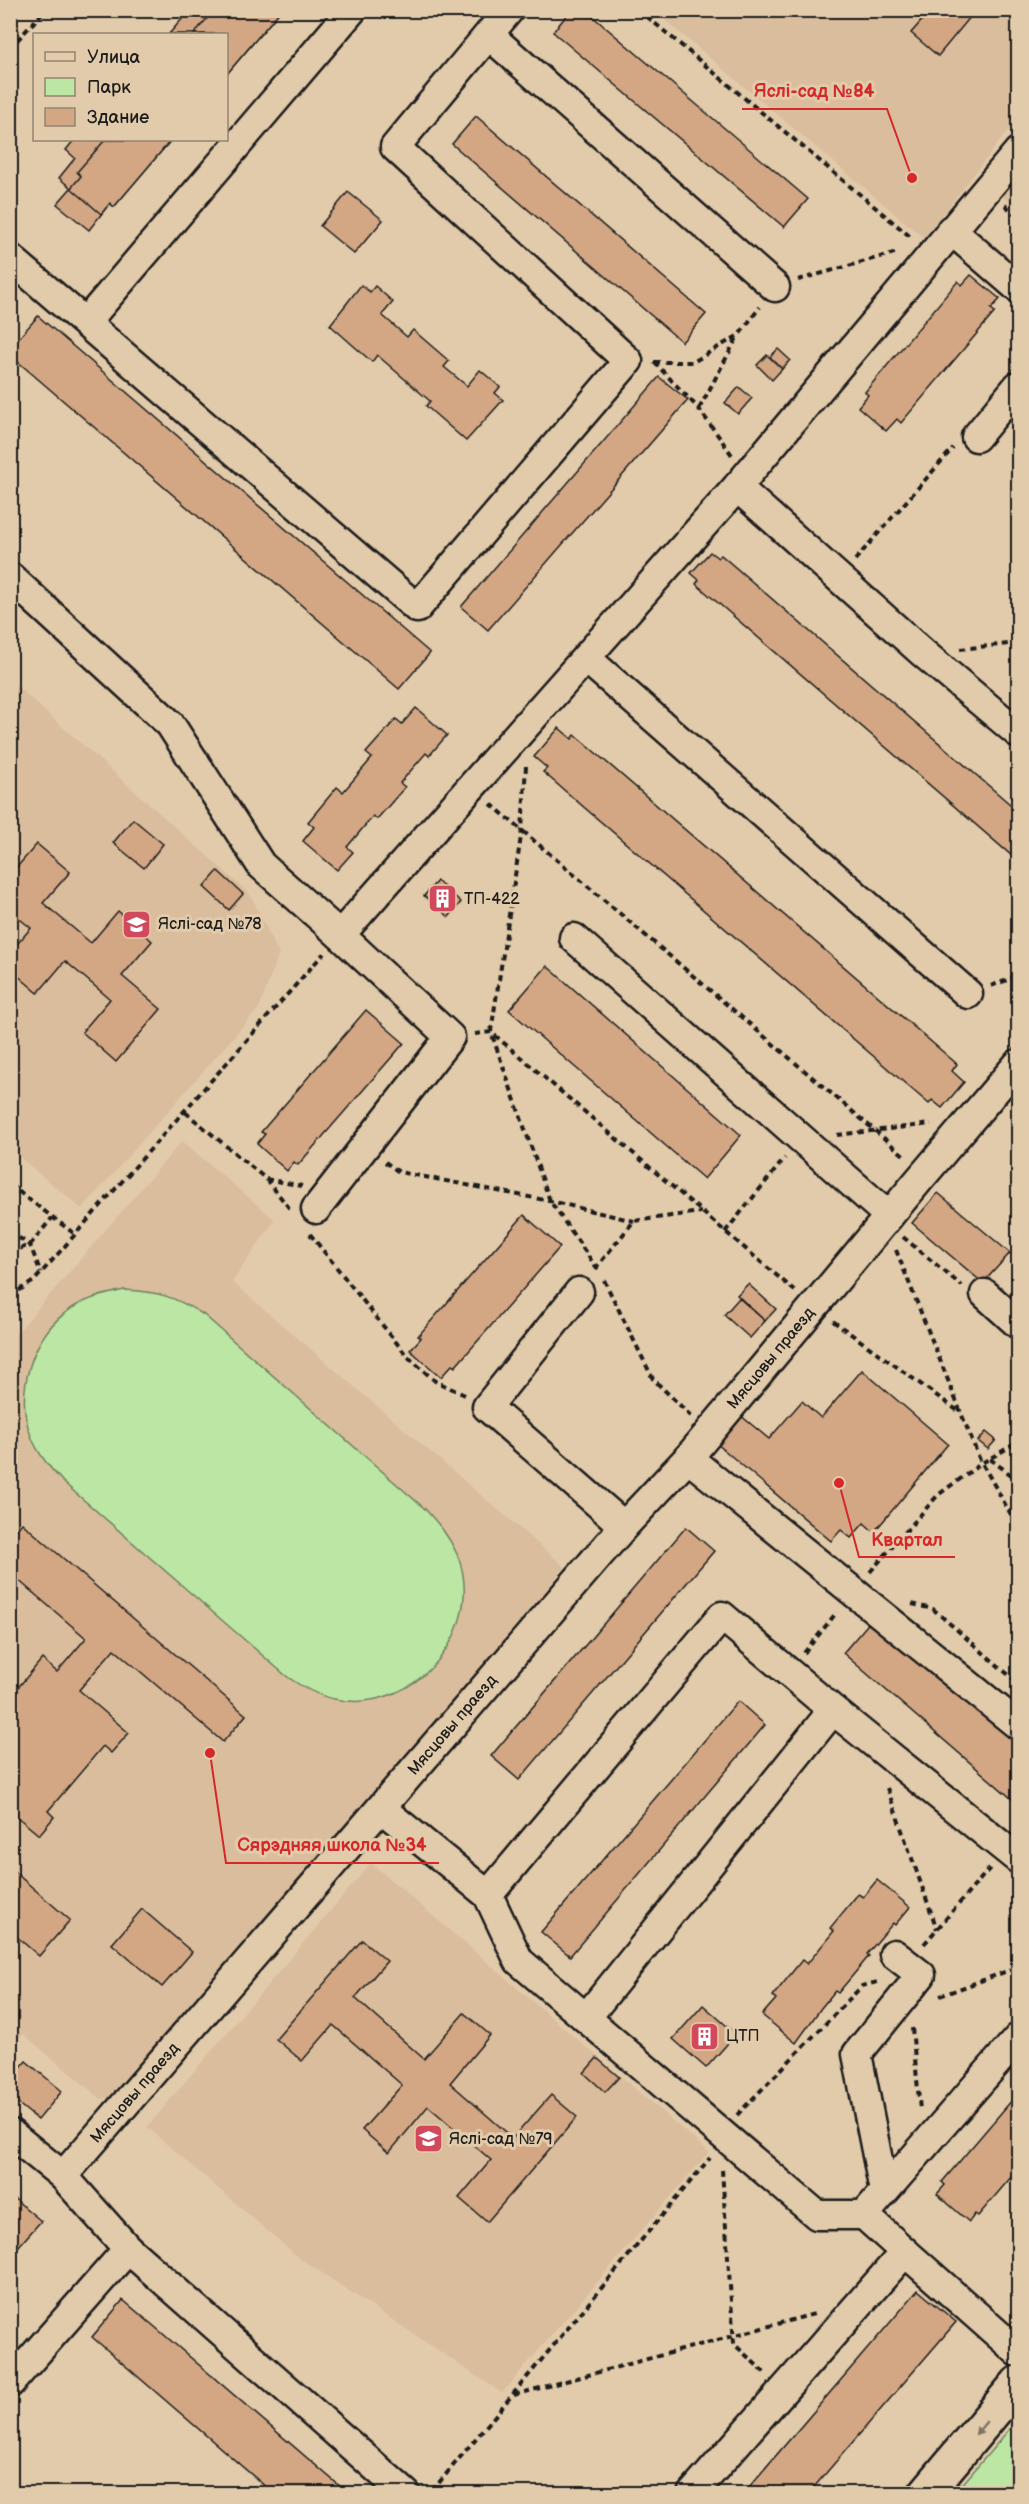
<svg xmlns="http://www.w3.org/2000/svg" width="1029" height="2504" font-family="'Balsamiq Sans',sans-serif">
  <style>
    .built { fill: #dabd9c }
    .green { fill: #bce6a3; stroke: #6c8160; stroke-width: 1.5 }
    .building { fill: #d3a784; stroke: #1c1c1c; stroke-width: 1.5 }
    .lines { fill: none; stroke-linecap: round; stroke-linejoin: round }
    .minor-casing { stroke: #1c1c1c; stroke-width: 33 }
    .major-casing { stroke: #1c1c1c; stroke-width: 38 }
    .path { stroke: #1c1c1c; stroke-width: 4; stroke-dasharray: 6 4.5; stroke-linecap: butt }
    .minor { stroke: #e2cbab; stroke-width: 28 }
    .major { stroke: #e2cbab; stroke-width: 33 }
    .oneway { fill: #7f7464 }
    .labels { text-anchor: middle; dominant-baseline: central; stroke-width: 6; stroke-linejoin: round; paint-order: stroke }
    .poi-label { font-size: 16px; fill: #1c1c1c; stroke: #e2cbab; text-anchor: start }
    .street-label { font-size: 16px; fill: #1c1c1c; stroke: #e2cbab }
    .leader { fill: none; stroke: #d62828; stroke-width: 2 }
    .callout-dot { fill: #d62828; stroke: #e2cbab; stroke-width: 2 }
    .callout-label { font-size: 18px; text-anchor: middle; font-weight: bold; fill: #d62828; stroke: #e2cbab; stroke-width: 6; stroke-linejoin: round; paint-order: stroke }
  </style>
  <rect width="100%" height="100%" fill="#e2cbab"/>
  <filter id="ink" filterUnits="userSpaceOnUse"><feTurbulence type="fractalNoise" baseFrequency=".0167" numOctaves="2"/><feDisplacementMap in="SourceGraphic" scale="12" xChannelSelector="R" yChannelSelector="G"/><feConvolveMatrix kernelMatrix="1 2 1 2 8 2 1 2 1" color-interpolation-filters="sRGB"/></filter>
  <g filter="url(#ink)">
    <g class="built">
      <path d="M 654,11 L 1018,11 L 1018,118 L 924,238 Z"/>
      <path d="M 1018,173 L 1018,209 L 1000,194 Z"/>
      <path d="M 10,680 L 250,894 L 279,954 L 259,1008 L 82,1209 L 11,1150 Z"/>
      <path d="M 182,1141 L 275,1220 L 232,1282 L 565,1567 L 254,1939 L 119,2095 L 101,2099 L 23,2034 L 11,2047 L 11,1340 Z"/>
      <path d="M 371,1863 L 709,2152 L 502,2393 L 298,2257 L 147,2127 Z"/>
    </g>
    <g class="green">
      <path d="M 124,1290 C 158,1291 175,1297 204,1315 L 425,1509 C 438,1523 449,1536 457,1554 C 488,1629 414,1717 334,1699 C 315,1695 300,1686 285,1675 L 63,1482 C 50,1468 38,1454 31,1436 C 14,1392 32,1334 72,1308 C 88,1298 106,1294 124,1290 Z"/>
      <path d="M 1018,2419 L 1018,2493 L 955,2493 Z"/>
    </g>
    <g class="building">
      <path d="M 190,10 L 281,10 L 226,75 L 226,34 L 169,34 Z"/>
      <path d="M 214,10 L 281,10 L 226,75 L 226,34 L 194,34 Z"/>
      <path d="M 571,10 L 585,10 L 808,199 L 784,227 L 553,32 Z"/>
      <path d="M 931,10 L 976,10 L 938,56 L 911,33 Z"/>
      <path d="M 476,116 L 706,314 L 682,342 L 452,144 Z"/>
      <path d="M 74,140 L 171,140 L 114,207 L 110,203 L 89,230 L 57,204 L 71,188 L 59,178 L 75,158 L 66,150 Z"/>
      <path d="M 105,140 L 171,140 L 114,207 L 110,203 L 101,214 L 71,188 L 81,176 L 77,172 Z"/>
      <path d="M 348,192 L 383,220 L 354,254 L 320,226 Z"/>
      <path d="M 971,275 L 1000,299 L 991,309 L 995,312 L 901,423 L 897,419 L 886,431 L 858,407 L 868,395 L 865,392 L 958,281 L 962,285 Z"/>
      <path d="M 361,285 L 370,292 L 375,286 L 393,302 L 382,315 L 407,337 L 413,330 L 449,361 L 444,367 L 467,386 L 480,370 L 500,387 L 495,393 L 503,400 L 466,441 L 426,406 L 430,401 L 377,355 L 372,362 L 330,325 Z"/>
      <path d="M 38,316 L 430,653 L 399,689 L 10,355 L 10,348 Z"/>
      <path d="M 778,349 L 790,360 L 782,369 L 770,357 Z"/>
      <path d="M 767,355 L 782,369 L 772,380 L 757,365 Z"/>
      <path d="M 659,377 L 688,400 L 488,630 L 461,607 Z"/>
      <path d="M 739,387 L 752,398 L 738,414 L 725,403 Z"/>
      <path d="M 710,552 L 718,558 L 721,555 L 1018,811 L 1018,861 L 696,584 L 699,580 L 691,573 Z"/>
      <path d="M 416,708 L 447,735 L 429,756 L 426,753 L 400,783 L 405,787 L 377,819 L 373,816 L 347,847 L 353,852 L 337,870 L 303,841 L 314,827 L 308,822 L 337,787 L 343,792 L 372,758 L 366,753 L 396,719 L 402,724 Z"/>
      <path d="M 559,728 L 572,739 L 575,735 L 957,1064 L 952,1071 L 964,1082 L 942,1108 L 932,1100 L 929,1104 L 543,772 L 547,768 L 534,757 Z"/>
      <path d="M 133,819 L 163,844 L 144,868 L 113,843 Z"/>
      <path d="M 37,844 L 70,872 L 43,903 L 91,943 L 118,911 L 152,941 L 122,976 L 161,1009 L 116,1062 L 82,1032 L 110,999 L 65,961 L 38,993 L 10,969 L 10,952 L 31,928 L 10,911 L 10,875 Z"/>
      <path d="M 218,871 L 243,894 L 229,910 L 204,887 Z"/>
      <path d="M 437,881 L 461,902 L 449,917 L 424,896 Z"/>
      <path d="M 547,966 L 741,1135 L 704,1179 L 509,1010 Z"/>
      <path d="M 366,1010 L 404,1043 L 298,1165 L 294,1162 L 287,1171 L 257,1144 L 265,1134 L 261,1132 Z"/>
      <path d="M 938,1193 L 1010,1253 L 983,1283 L 912,1223 Z"/>
      <path d="M 524,1215 L 560,1247 L 455,1367 L 452,1365 L 441,1377 L 410,1350 L 421,1338 L 418,1336 Z"/>
      <path d="M 748,1284 L 776,1309 L 765,1321 L 737,1295 Z"/>
      <path d="M 739,1298 L 765,1321 L 750,1338 L 724,1315 Z"/>
      <path d="M 862,1370 L 948,1444 L 874,1532 L 864,1523 L 851,1538 L 841,1530 L 831,1541 L 716,1443 L 740,1415 L 769,1439 L 802,1401 L 821,1418 Z"/>
      <path d="M 986,1432 L 996,1440 L 988,1449 L 978,1441 Z"/>
      <path d="M 22,1523 L 246,1715 L 223,1742 L 114,1649 L 79,1690 L 129,1733 L 111,1753 L 103,1746 L 48,1811 L 54,1817 L 39,1835 L 10,1811 L 10,1697 L 42,1659 L 57,1672 L 86,1638 L 10,1573 L 10,1537 Z"/>
      <path d="M 686,1527 L 714,1551 L 519,1780 L 491,1756 Z"/>
      <path d="M 873,1618 L 1018,1742 L 1018,1804 L 843,1653 Z"/>
      <path d="M 738,1701 L 765,1725 L 570,1956 L 541,1932 Z"/>
      <path d="M 11,1869 L 70,1920 L 39,1956 L 10,1931 Z"/>
      <path d="M 877,1880 L 910,1907 L 895,1925 L 893,1923 L 867,1954 L 869,1956 L 838,1993 L 835,1991 L 821,2008 L 796,2043 L 762,2015 L 776,1999 L 773,1996 L 802,1960 L 807,1964 L 834,1931 L 830,1928 L 858,1894 L 863,1897 Z"/>
      <path d="M 142,1909 L 192,1952 L 162,1987 L 112,1944 Z"/>
      <path d="M 362,1940 L 387,1961 L 355,1998 L 424,2059 L 464,2013 L 490,2035 L 450,2083 L 513,2138 L 551,2095 L 577,2117 L 487,2222 L 459,2198 L 491,2160 L 428,2106 L 389,2153 L 362,2130 L 402,2085 L 333,2025 L 302,2061 L 276,2039 Z"/>
      <path d="M 703,2005 L 736,2034 L 706,2068 L 673,2039 Z"/>
      <path d="M 597,2058 L 619,2077 L 605,2092 L 584,2073 Z"/>
      <path d="M 26,2061 L 62,2091 L 38,2120 L 10,2097 L 10,2080 Z"/>
      <path d="M 1018,2093 L 1018,2169 L 978,2216 L 975,2214 L 969,2222 L 937,2194 L 945,2185 L 942,2182 Z"/>
      <path d="M 10,2195 L 41,2221 L 10,2256 Z"/>
      <path d="M 918,2290 L 956,2322 L 808,2494 L 743,2494 Z"/>
      <path d="M 123,2300 L 155,2327 L 349,2494 L 274,2494 L 92,2337 Z"/>
    </g>
    <g class="lines">
      <defs>
        <g id="minor">
          <path d="M 489,35 L 775,287"/>
          <path d="M 951,230 L 1018,288"/>
          <path d="M 10,258 L 417,608 L 628,361 L 395,147 L 509,10"/>
          <path d="M 86,322 L 352,10"/>
          <path d="M 976,437 L 1018,386"/>
          <path d="M 737,487 L 923,653 L 1018,733"/>
          <path d="M 10,577 L 170,724 L 261,865 L 340,935 L 450,1037 L 316,1209"/>
          <path d="M 586,658 L 968,994"/>
          <path d="M 340,935 L 737,487 L 1018,152"/>
          <path d="M 574,938 L 889,1216"/>
          <path d="M 579,1292 L 487,1407 L 624,1526"/>
          <path d="M 985,1294 L 1018,1324"/>
          <path d="M 688,1458 L 1018,1725"/>
          <path d="M 382,1809 L 488,1895 L 519,1961 L 817,2215 L 864,2215"/>
          <path d="M 488,1895 L 722,1616 L 833,1710 L 1018,1859"/>
          <path d="M 586,2018 L 833,1710"/>
          <path d="M 10,2133 L 63,2176"/>
          <path d="M 884,2191 L 857,2054 L 921,1975 L 894,1954"/>
          <path d="M 128,2249 L 406,2494"/>
          <path d="M 905,2252 L 864,2215 L 1018,2038"/>
          <path id="s1" d="M 10,2383 L 128,2249 L 63,2176 L 624,1526 L 688,1458 L 919,1180 L 1018,1064"/>
          <path d="M 692,2494 L 905,2252 L 1018,2352"/>
        </g>
        <path id="major" d="M 925,2494 L 1018,2383"/>
      </defs>
      <use href="#minor" class="minor-casing"/>
      <use href="#major" class="major-casing"/>
      <g class="path">
        <path d="M 639,10 L 912,238"/>
        <path d="M 10,48 L 45,10"/>
        <path d="M 1005,205 L 1018,217"/>
        <path d="M 798,280 L 898,252"/>
        <path d="M 654,362 L 693,362 L 739,335 L 760,307"/>
        <path d="M 654,362 L 699,409 L 732,455"/>
        <path d="M 699,409 L 738,336"/>
        <path d="M 855,560 L 953,448"/>
        <path d="M 960,649 L 1018,643"/>
        <path d="M 526,766 L 522,830 L 491,1032 L 550,1201 L 600,1273"/>
        <path d="M 491,804 L 906,1157"/>
        <path d="M 991,986 L 1018,976"/>
        <path d="M 475,1034 L 491,1032 L 795,1291"/>
        <path d="M 185,1112 L 266,1179 L 290,1209"/>
        <path d="M 837,1135 L 931,1124"/>
        <path d="M 385,1162 L 399,1172 L 550,1201 L 634,1221"/>
        <path d="M 266,1179 L 302,1186"/>
        <path d="M 10,1185 L 76,1235"/>
        <path d="M 10,1232 L 30,1245 L 41,1273"/>
        <path d="M 725,1232 L 785,1158"/>
        <path d="M 310,1234 L 407,1356 L 435,1381 L 465,1395"/>
        <path d="M 903,1237 L 962,1286"/>
        <path d="M 896,1250 L 979,1458 L 1018,1527"/>
        <path d="M 10,1252 L 30,1245 L 52,1218"/>
        <path d="M 595,1269 L 634,1221 L 701,1212"/>
        <path d="M 604,1280 L 653,1379 L 691,1416"/>
        <path d="M 10,1296 L 34,1281 L 324,953"/>
        <path d="M 833,1321 L 961,1413"/>
        <path d="M 990,1459 L 1018,1480"/>
        <path d="M 870,1572 L 938,1495 L 982,1463 L 1018,1442"/>
        <path d="M 912,1604 L 933,1609 L 1018,1683"/>
        <path d="M 804,1653 L 837,1612"/>
        <path d="M 887,1788 L 937,1929"/>
        <path d="M 924,1944 L 990,1868"/>
        <path d="M 940,1996 L 1018,1967"/>
        <path d="M 912,2028 L 920,2110"/>
        <path d="M 737,2115 L 862,1986 L 881,1981"/>
        <path d="M 722,2170 L 734,2344 L 765,2373"/>
        <path d="M 514,2395 L 814,2314"/>
        <path d="M 432,2491 L 710,2158"/>
      </g>
      <use href="#minor" class="minor"/>
      <use href="#major" class="major"/>
    </g>
    <defs><path id="oneway-solid" d="M-6-.8H1V-3.2L6.5 0L1 3.2V.8H-6Z" transform="scale(1.5)"/></defs>
    <use class="oneway" href="#oneway-solid" transform="translate(981 2428) rotate(130)"/>
  </g>
  <defs>
    <symbol id="building-square" viewBox="-11 -11 22 22"><rect x="-9" y="-9" width="18" height="18" rx="4" fill="#d1495b" stroke="#e2cbab"/><path d="M-4-6H4V6H1V3H-1V6H-4ZM-2.5-4.3h1.7v1.8h-1.7ZM.8-4.3h1.7v1.8H.8ZM-2.5-1h1.7V.8h-1.7ZM.8-1h1.7V.8H.8Z" fill="#fff"/></symbol>
    <symbol id="school-square" viewBox="-11 -11 22 22"><rect x="-9" y="-9" width="18" height="18" rx="4" fill="#d1495b" stroke="#e2cbab"/><path d="M0-5L7-2L0 1L-7-2ZM-4 1L0 2.5L4 1V4Q0 6-4 4Z" fill="#fff"/></symbol>
  </defs>
  <g fill-rule="evenodd">
    <use href="#building-square" x="426" y="882" width="33" height="33"/>
    <use href="#school-square" x="120" y="908" width="33" height="33"/>
    <use href="#building-square" x="688" y="2020" width="33" height="33"/>
    <use href="#school-square" x="412" y="2122" width="33" height="33"/>
  </g>
  <g class="labels">
    <g class="poi-label">
      <text x="464" y="899">ТП-422</text>
      <text x="158" y="924">Яслі-сад №78</text>
      <text x="726" y="2036">ЦТП</text>
      <text x="449" y="2139">Яслі-сад №79</text>
    </g>
    <g class="street-label">
      <text stroke="none"><textPath href="#s1" startOffset="1358">Мясцовы праезд</textPath></text>
      <text stroke="none"><textPath href="#s1" startOffset="872">Мясцовы праезд</textPath></text>
      <text stroke="none"><textPath href="#s1" startOffset="386">Мясцовы праезд</textPath></text>
    </g>
  </g>
  <path class="leader" d="M912 178L887 109H742M839 1483L859 1557H955M210 1753L226 1863H439"/>
  <g class="callout-dot">
    <circle cx="912" cy="178" r="6"/>
    <circle cx="839" cy="1483" r="6"/>
    <circle cx="210" cy="1753" r="6"/>
  </g>
  <g class="callout-label">
    <text x="814" y="97">Яслі-сад №84</text>
    <text x="907" y="1546">Квартал</text>
    <text x="332" y="1851">Сярэдняя школа №34</text>
  </g>
  <rect width="1029" height="2504" fill="none" stroke="#e2cbab" stroke-width="36"/>
  <rect x="18" y="18" width="993" height="2468" fill="none" stroke="#1c1c1c" stroke-width="2" filter="url(#ink)"/>
  <rect x="33" y="33" width="195" height="108" fill="#e2cbab" stroke="#938572" stroke-width="1.5"/>
  <rect x="45" y="52" width="30" height="9" fill="#e2cbab" stroke="#938572" stroke-width="1.5"/>
  <text x="87" y="63" font-size="18" fill="#1c1c1c">Улица</text>
  <rect x="45" y="78" width="30" height="18" fill="#bce6a3" stroke="#938572" stroke-width="1.5"/>
  <text x="87" y="93" font-size="18" fill="#1c1c1c">Парк</text>
  <rect x="45" y="108" width="30" height="18" fill="#d3a784" stroke="#938572" stroke-width="1.5"/>
  <text x="87" y="123" font-size="18" fill="#1c1c1c">Здание</text>
</svg>
